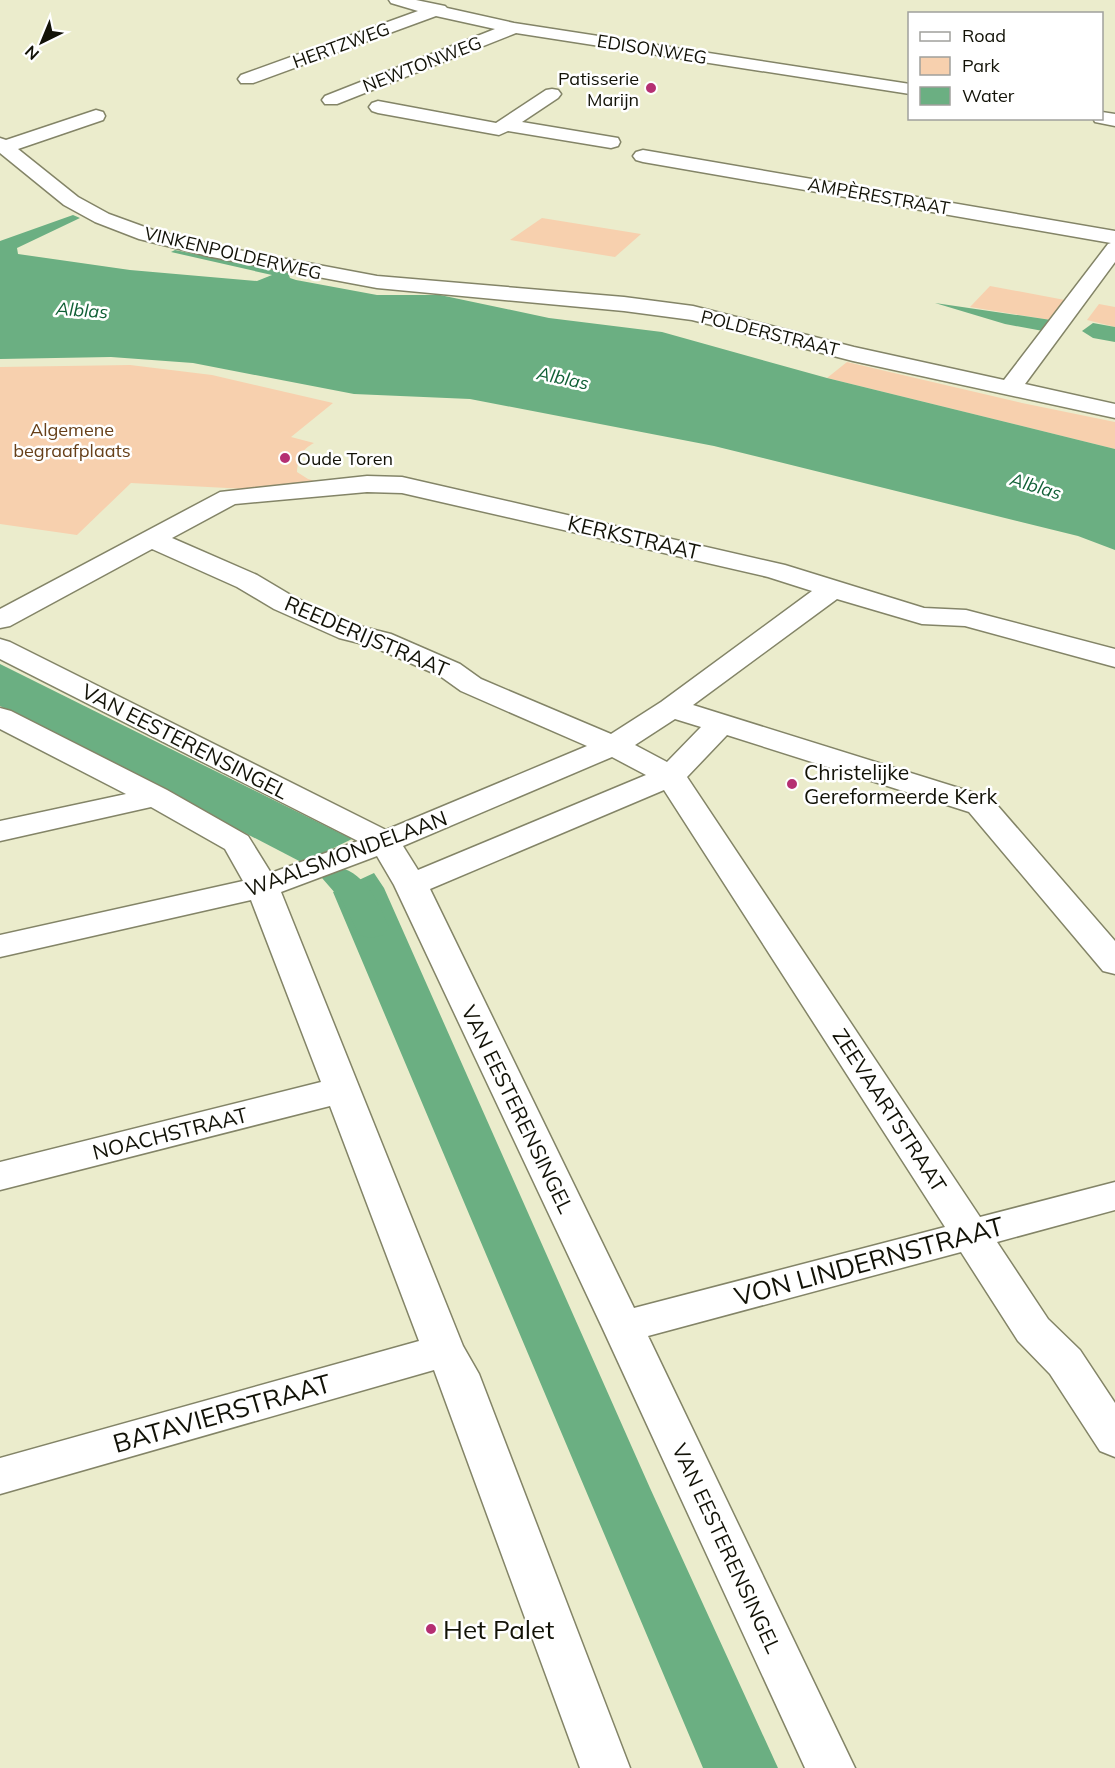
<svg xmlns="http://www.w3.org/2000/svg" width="1115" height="1768" font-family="Mulish,sans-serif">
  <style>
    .green { fill: #f7d0ae }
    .water { fill: #6baf82 }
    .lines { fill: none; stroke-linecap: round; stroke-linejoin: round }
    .canal { fill: #6baf82; fill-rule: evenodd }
    .minor-casing { stroke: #838467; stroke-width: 3 }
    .minor { fill: #fff; fill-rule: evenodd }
    .poi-dot { fill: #b52f72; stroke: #fff; stroke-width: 2 }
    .labels { text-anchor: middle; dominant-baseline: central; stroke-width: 5; stroke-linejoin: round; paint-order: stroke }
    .far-street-label { font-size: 18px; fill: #121207; stroke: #fff }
    .far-poi-label { font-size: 18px; fill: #121207; stroke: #fff; text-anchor: end }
    .far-water-label { font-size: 18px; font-style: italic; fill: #106036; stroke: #fff }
    .far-park-label { font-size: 18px; fill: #674019; stroke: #fff }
    .street-label { font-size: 21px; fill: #121207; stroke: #fff }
    .poi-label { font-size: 21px; fill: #121207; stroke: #fff; text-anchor: start }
    .near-street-label { font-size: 26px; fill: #121207; stroke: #fff }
    .near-poi-label { font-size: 26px; fill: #121207; stroke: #fff; text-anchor: start }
  </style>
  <rect width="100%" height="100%" fill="#ebeccc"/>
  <g class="green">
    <path d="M 542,218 L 641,234 L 615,257 L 510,240 Z"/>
    <path d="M 990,286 L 1065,300 L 1051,320 L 970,307 Z"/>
    <path d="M 1099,304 L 1115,307 L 1115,327 L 1087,320 Z"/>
    <path d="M 847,362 L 1022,403 L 1115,422 L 1115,449 L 827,378 Z"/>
    <path d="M 130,365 L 212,375 L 333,403 L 291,437 L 314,443 C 301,450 298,458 297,472 L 308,479 L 329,485 L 266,490 L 131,483 L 77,535 L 0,524 L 0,367 Z"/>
  </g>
  <g class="water">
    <path d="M 73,215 L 80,218 L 17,248 L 18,254 L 130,270 L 257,281 L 272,275 L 171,252 L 175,250 L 288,273 L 290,278 L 296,280 L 377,295 L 440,295 L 549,318 L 662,332 L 827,378 L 1115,449 L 1115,550 L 1078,536 L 714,446 L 470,399 L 354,394 L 193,363 L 111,357 L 0,359 L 0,241 Z"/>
    <path d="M 935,303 L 1051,320 L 1043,331 L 1005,324 Z"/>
    <path d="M 1093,323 L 1115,327 L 1115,342 L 1093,338 L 1082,331 Z"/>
    <path d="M 0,664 L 352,839 L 303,863 L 0,706 Z"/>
    <path d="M 374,873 L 384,888 L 650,1488 L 778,1768 L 703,1768 L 333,892 Z"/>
  </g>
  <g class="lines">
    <path class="canal" d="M 339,867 C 367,875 378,902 389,927 L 383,935 L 371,938 L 359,935 L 342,901 L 322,878 L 327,871 Z"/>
    <defs>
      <g id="minor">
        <path d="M 389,0 L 416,0 L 445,6 L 447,8 L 514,23 L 910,84 L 910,94 L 516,33 L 337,104 L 325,104 L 322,100 L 325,96 L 495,29 L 436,16 L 253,83 L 241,83 L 238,79 L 241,75 L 418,11 L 391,3 Z"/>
        <path d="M 552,89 L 558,90 L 561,94 L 558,98 L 522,122 L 618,138 L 620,142 L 618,146 L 611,148 L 508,131 L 499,135 L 378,113 L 372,111 L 369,107 L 372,103 L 378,101 L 496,123 L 546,90 Z"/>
        <path d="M 96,110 L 103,112 L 105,116 L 103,120 L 18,149 L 78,197 L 109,214 L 153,230 L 212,245 L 377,276 L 624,297 L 693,306 L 854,347 L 1004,380 L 1108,244 L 1111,243 L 643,162 L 636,160 L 633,156 L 636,152 L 643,150 L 1115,231 L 1115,262 L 1025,384 L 1115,404 L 1115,418 L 853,361 L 692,320 L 624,311 L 377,288 L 212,257 L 139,239 L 95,222 L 64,205 L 0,153 L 0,138 L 6,140 Z"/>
        <path d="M 1102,112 L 1115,114 L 1115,126 L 1095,122 L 1093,118 L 1102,118 Z"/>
        <path d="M 367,476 L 402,477 L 785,565 L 924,608 L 966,610 L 1115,649 L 1115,667 L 965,626 L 922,624 L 837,599 L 693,705 L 991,798 L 1115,941 L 1115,974 L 1103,971 L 969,812 L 727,735 L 687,777 L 980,1217 L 1115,1182 L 1115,1210 L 997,1242 L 1048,1319 L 1080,1350 L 1115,1403 L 1115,1457 L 1100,1451 L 1050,1374 L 1018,1341 L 961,1252 L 648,1336 L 855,1768 L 805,1768 L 602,1327 L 394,885 L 377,856 L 281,892 L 463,1346 L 479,1374 L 630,1768 L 580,1768 L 434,1370 L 0,1494 L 0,1458 L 419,1341 L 330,1106 L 0,1190 L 0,1162 L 321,1082 L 251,900 L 0,957 L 0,935 L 243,881 L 225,849 L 151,807 L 0,841 L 0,821 L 126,794 L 0,729 L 0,708 L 11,711 L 167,790 L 248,836 L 271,873 L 358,841 L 0,659 L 0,639 L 10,642 L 386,830 L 587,746 L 461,691 L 440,676 L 371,646 L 339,638 L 274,609 L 237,587 L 152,549 L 10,626 L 0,628 L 0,609 L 220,492 ZM 367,492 L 402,493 L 768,577 L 812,591 L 661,702 L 611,734 L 481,679 L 460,664 L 391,634 L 359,626 L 294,597 L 257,575 L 172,538 L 235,504 ZM 675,719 L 701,727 L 667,762 L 635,745 ZM 612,757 L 646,775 L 418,870 L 403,846 ZM 664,790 L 945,1227 L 634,1308 L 430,889 Z"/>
      </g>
    </defs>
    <use href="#minor" class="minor-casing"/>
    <use href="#minor" class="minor"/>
  </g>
  <g class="poi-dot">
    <circle cx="651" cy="88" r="6"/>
    <circle cx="285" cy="458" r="6"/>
    <circle cx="792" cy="784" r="6"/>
    <circle cx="431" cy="1629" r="6"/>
  </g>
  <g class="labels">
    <g class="far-street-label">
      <text transform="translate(341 45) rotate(-20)">HERTZWEG</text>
      <text transform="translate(652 49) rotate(9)">EDISONWEG</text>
      <text transform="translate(422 64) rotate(-21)">NEWTONWEG</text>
      <text transform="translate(879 196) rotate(10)">AMPÈRESTRAAT</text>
      <text transform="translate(233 253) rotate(13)">VINKENPOLDERWEG</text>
      <text transform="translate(770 333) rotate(14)">POLDERSTRAAT</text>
    </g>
    <g class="far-poi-label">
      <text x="639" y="78">Patisserie<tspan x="639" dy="21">Marijn</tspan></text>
      <text x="297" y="458" text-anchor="start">Oude Toren</text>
    </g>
    <g class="far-water-label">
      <text transform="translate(82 310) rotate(4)">Alblas</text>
      <text transform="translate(563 378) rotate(12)">Alblas</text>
      <text transform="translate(1036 486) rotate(17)">Alblas</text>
    </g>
    <g class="far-park-label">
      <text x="72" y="429">Algemene<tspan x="72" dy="21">begraafplaats</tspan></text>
    </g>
    <g class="street-label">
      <text transform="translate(634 537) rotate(13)">KERKSTRAAT</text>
      <text transform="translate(367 636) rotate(23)">REEDERIJSTRAAT</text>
      <text transform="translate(185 741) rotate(27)">VAN EESTERENSINGEL</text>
      <text transform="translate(346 853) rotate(-20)">WAALSMONDELAAN</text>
      <text transform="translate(518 1109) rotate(64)">VAN EESTERENSINGEL</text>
      <text transform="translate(890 1110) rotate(57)">ZEEVAARTSTRAAT</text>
      <text transform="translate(170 1133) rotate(-14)">NOACHSTRAAT</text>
      <text transform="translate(727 1548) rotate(65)">VAN EESTERENSINGEL</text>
    </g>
    <g class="poi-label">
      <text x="804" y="772">Christelijke<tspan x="804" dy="24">Gereformeerde Kerk</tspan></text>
    </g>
    <g class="near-street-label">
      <text transform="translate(869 1261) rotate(-15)">VON LINDERNSTRAAT</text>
      <text transform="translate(222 1413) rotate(-16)">BATAVIERSTRAAT</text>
    </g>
    <g class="near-poi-label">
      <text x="443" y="1629">Het Palet</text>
    </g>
  </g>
  <rect x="908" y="12" width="195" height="108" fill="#ffffff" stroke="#a0a09c" stroke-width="1.5"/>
  <rect x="920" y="32" width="30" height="9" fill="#ffffff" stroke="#a0a09c" stroke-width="1.5"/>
  <text x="962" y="42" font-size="18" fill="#121207">Road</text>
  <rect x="920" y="57" width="30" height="18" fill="#f7d0ae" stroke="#a0a09c" stroke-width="1.5"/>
  <text x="962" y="72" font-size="18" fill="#121207">Park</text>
  <rect x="920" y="87" width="30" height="18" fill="#6baf82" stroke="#a0a09c" stroke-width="1.5"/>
  <text x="962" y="102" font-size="18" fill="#121207">Water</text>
  <g transform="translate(42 42) rotate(223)" stroke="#ffffff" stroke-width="4.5" paint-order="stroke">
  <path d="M0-4.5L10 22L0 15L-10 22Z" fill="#121207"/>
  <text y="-9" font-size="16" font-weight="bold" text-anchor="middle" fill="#121207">N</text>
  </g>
</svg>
